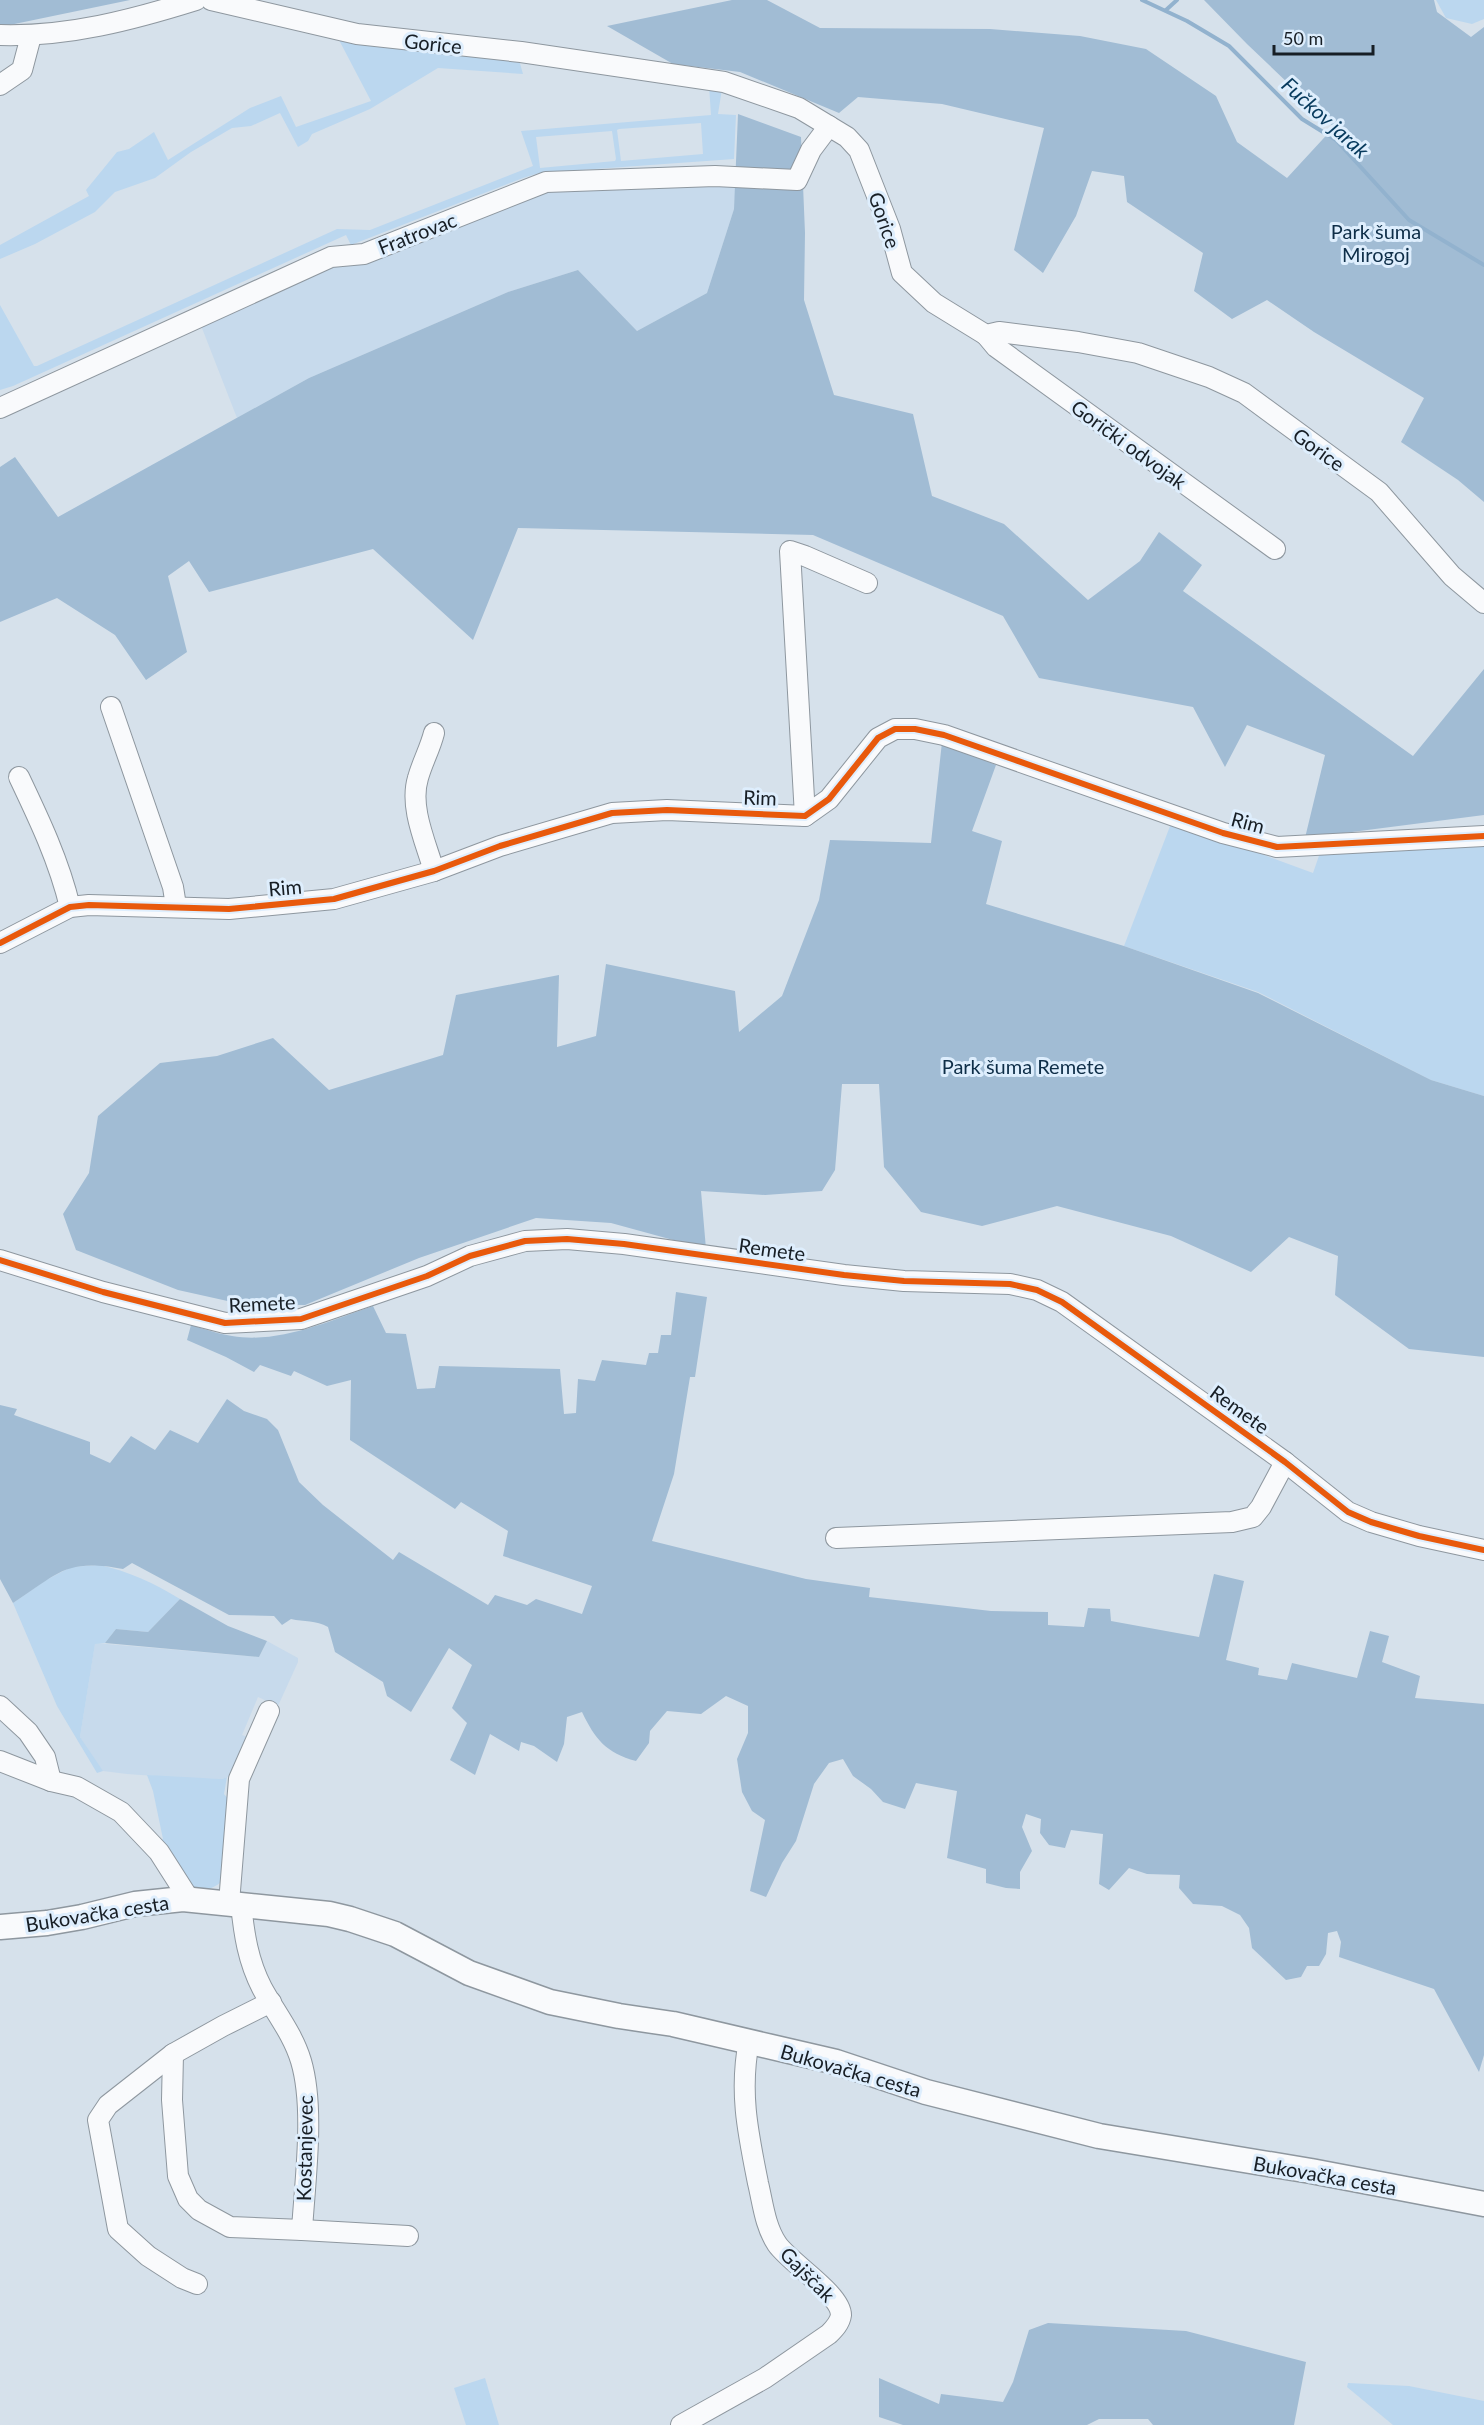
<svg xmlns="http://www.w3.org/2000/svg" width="1484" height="2425" font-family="Lato,sans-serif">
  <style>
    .built { fill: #c7daec }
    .green { fill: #bbd7ef; fill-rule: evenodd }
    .forest { fill: #a1bcd4 }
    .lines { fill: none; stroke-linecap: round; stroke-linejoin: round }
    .stream { stroke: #92b2ce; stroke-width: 4 }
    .minor-casing { stroke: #8e979f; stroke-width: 22 }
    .major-casing { stroke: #8e979f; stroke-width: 27 }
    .minor { stroke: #f9fafc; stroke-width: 20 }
    .major { stroke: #f9fafc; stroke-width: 24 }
    .cycleway-casing { stroke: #deeefd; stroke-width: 10 }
    .cycleway { stroke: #e8590c; stroke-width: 6 }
    .labels { text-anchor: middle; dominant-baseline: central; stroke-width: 6; stroke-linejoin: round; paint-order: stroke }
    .street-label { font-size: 20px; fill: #171e25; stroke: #deeefd }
    .park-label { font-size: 20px; fill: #0e2e48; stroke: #deeefd }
    .water-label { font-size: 21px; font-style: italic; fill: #073a5d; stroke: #deeefd }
  </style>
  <rect width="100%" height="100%" fill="#d6e1eb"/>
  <g class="built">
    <path d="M 736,185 L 734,209 L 707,293 L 637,331 L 578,270 L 508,292 L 309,378 L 237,418 L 200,323 L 334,263 L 546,188 Z"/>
    <path d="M 267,1641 L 298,1658 L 298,1662 L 278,1706 L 258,1697 L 242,1735 L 248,1737 L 232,1775 L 222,1779 L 184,1778 L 127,1774 L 103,1771 L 100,1769 L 80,1737 L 95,1643 L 259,1657 Z"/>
  </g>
  <g class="green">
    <path d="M 1436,0 L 1484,0 L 1484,19 L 1472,24 L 1446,18 Z"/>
    <path d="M 339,40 L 519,60 L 523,74 L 438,68 L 370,109 L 312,134 L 308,141 L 298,147 L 280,113 L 251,126 L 232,128 L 191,152 L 155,178 L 115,192 L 95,212 L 35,244 L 0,259 L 0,245 L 89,196 L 86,190 L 117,152 L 129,149 L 154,132 L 168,160 L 250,108 L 281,96 L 296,127 L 371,101 Z"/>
    <path d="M 709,86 L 722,89 L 718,114 L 736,115 L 734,159 L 539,173 L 523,178 L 351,245 L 346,235 L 13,386 L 0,390 L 0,305 L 34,366 L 37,366 L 337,229 L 370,230 L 533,166 L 521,131 L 711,115 ZM 701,123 L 703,154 L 621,161 L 617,130 L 619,129 ZM 612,131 L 616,159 L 615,161 L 540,168 L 536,137 Z"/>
    <path d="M 1172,821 L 1313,873 L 1321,850 L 1484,844 L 1484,1096 L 1431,1080 L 1258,992 L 1124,946 Z"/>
    <path d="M 99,1565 C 128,1571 154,1583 180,1599 L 148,1632 L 116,1629 L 105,1643 L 95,1644 L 80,1737 L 103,1771 L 97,1773 L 57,1706 L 13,1603 L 46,1580 L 71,1567 Z"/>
    <path d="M 147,1775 L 222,1779 L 227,1777 L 224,1794 L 230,1801 L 222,1881 C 213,1890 197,1894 186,1885 C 179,1879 165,1853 158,1843 L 163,1839 L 153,1791 Z"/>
    <path d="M 485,2378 L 499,2425 L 466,2425 L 454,2388 Z"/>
    <path d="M 1348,2383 L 1409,2386 L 1484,2401 L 1484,2425 L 1393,2425 L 1347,2387 Z"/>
  </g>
  <g class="forest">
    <path d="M 0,0 L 130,0 L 0,27 Z"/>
    <path d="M 732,0 L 767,0 L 820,28 L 990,29 L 1080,36 L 1146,49 L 1216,96 L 1237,142 L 1287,178 L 1334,127 L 1247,44 L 1204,0 L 1434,0 L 1437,12 L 1471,37 L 1484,27 L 1484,502 L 1458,480 L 1401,442 L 1424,398 L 1314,332 L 1267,300 L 1232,319 L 1194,291 L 1203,253 L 1127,202 L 1124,176 L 1092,171 L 1076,216 L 1043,273 L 1014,250 L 1044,128 L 942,104 L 858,97 L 839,113 L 740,72 L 673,64 L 607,26 Z"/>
    <path d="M 738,114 L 801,137 L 805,233 L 804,300 L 834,395 L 913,414 L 932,496 L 1004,524 L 1088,600 L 1140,561 L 1159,532 L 1202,565 L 1183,591 L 1413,756 L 1484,669 L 1484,815 L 1305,838 L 1325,755 L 1247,725 L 1225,767 L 1193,707 L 1039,678 L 1003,616 L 813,535 L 518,528 L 473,640 L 373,549 L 209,592 L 189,561 L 168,576 L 187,652 L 146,680 L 115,635 L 57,598 L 0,622 L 0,467 L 15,457 L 58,517 L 309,378 L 508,292 L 578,270 L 637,331 L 707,293 L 734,209 Z"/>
    <path d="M 942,742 L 996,765 L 972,831 L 1002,841 L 986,904 L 1124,946 L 1258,993 L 1431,1080 L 1484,1096 L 1484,1357 L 1409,1349 L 1335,1295 L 1338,1256 L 1289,1237 L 1251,1272 L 1171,1236 L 1057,1206 L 982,1226 L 921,1212 L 884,1167 L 879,1084 L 842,1084 L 835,1170 L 822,1191 L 765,1195 L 701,1191 L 706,1249 L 611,1223 L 536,1218 L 419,1258 L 305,1305 L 241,1304 L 178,1290 L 76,1250 L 63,1214 L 89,1173 L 98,1116 L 160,1063 L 217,1056 L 273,1038 L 329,1090 L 443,1055 L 456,995 L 559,975 L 557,1047 L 596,1036 L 606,964 L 735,991 L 739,1032 L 782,996 L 819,900 L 830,840 L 931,843 Z"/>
    <path d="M 676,1292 L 707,1297 L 695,1377 L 690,1377 L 674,1474 L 652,1541 L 806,1579 L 870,1588 L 869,1597 L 991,1611 L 1048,1612 L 1048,1625 L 1084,1627 L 1088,1608 L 1110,1609 L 1111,1621 L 1199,1637 L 1214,1574 L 1244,1581 L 1226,1660 L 1259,1668 L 1258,1675 L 1287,1680 L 1292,1663 L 1357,1678 L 1370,1631 L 1389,1636 L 1382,1662 L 1420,1676 L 1415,1698 L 1484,1704 L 1484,2055 L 1479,2072 L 1434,1989 L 1339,1957 L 1341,1942 L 1337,1931 L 1328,1933 L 1326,1954 L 1319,1966 L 1307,1966 L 1301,1977 L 1286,1980 L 1252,1948 L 1249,1928 L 1240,1915 L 1222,1906 L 1193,1904 L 1179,1888 L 1180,1875 L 1147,1874 L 1129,1868 L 1109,1890 L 1099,1884 L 1103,1834 L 1071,1830 L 1065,1848 L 1049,1845 L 1040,1833 L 1041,1819 L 1026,1814 L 1022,1827 L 1032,1851 L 1020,1872 L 1020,1889 L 1006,1888 L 986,1883 L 986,1869 L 947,1858 L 957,1791 L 916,1783 L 905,1809 L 883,1802 L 871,1789 L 853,1776 L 843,1759 L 829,1763 L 814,1784 L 796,1841 L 782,1863 L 766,1897 L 750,1891 L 765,1820 L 752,1811 L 742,1792 L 737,1759 L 748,1733 L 748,1706 L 726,1696 L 701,1714 L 667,1711 L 650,1731 L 649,1743 L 636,1761 C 606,1753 595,1739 582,1712 L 567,1717 L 564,1744 L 557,1762 L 534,1746 L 521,1742 L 519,1751 L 490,1734 L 475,1775 L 450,1760 L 467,1723 L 452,1708 L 472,1665 L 449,1648 L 411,1712 L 387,1696 L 383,1682 L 335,1652 L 328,1627 C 316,1620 304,1622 291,1619 L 282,1625 L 274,1616 L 229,1615 L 132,1563 L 123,1569 C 65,1558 58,1574 13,1603 L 0,1579 L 0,1405 L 17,1409 L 14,1415 L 90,1442 L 90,1454 L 110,1463 L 131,1436 L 155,1450 L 170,1430 L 198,1443 L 227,1399 L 244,1411 L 267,1419 L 278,1430 L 299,1482 L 323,1505 L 393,1560 L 399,1552 L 488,1605 L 495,1595 L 527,1605 L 536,1599 L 582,1614 L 592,1586 L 503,1556 L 508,1531 L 461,1502 L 455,1509 L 350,1440 L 351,1380 L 327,1386 L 294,1371 L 291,1376 L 260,1365 L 254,1372 L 226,1357 L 187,1340 L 191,1325 C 205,1329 218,1334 232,1336 C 279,1344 329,1321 373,1306 L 386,1333 L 406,1334 L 417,1389 L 435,1388 L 439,1366 L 560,1369 L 564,1414 L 576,1413 L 578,1379 L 595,1381 L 602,1360 L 646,1365 L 649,1353 L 658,1353 L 661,1335 L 671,1335 Z"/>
    <path d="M 180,1599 L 228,1626 L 267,1641 L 259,1657 L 105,1643 L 116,1629 L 148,1632 Z"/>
    <path d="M 1048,2323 L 1186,2331 L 1306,2362 L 1294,2425 L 1153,2425 L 1148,2419 L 1099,2419 L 1087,2425 L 903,2425 L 879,2417 L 879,2378 L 939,2404 L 941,2394 L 1003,2402 L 1013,2382 L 1029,2330 Z"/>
  </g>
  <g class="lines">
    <g class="stream">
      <path d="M 1142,0 L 1187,21 L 1229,46 L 1302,119 L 1336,140 L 1409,220 L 1484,265"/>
      <path d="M 1166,10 L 1177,0"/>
    </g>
    <defs>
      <g id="minor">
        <path d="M 211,0 L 357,34 L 521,52 L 724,82 L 799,108 L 847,137 L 859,150 L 890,229 L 902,273 L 934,303 L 986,335 L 999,332 L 1078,342 L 1138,353 L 1209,377 L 1244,393 L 1379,492 L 1452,576 L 1484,603"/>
        <path d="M 0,35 C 68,37 132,20 196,0"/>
        <path d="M 0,85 L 22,70 L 31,36"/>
        <path d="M 986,335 L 996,347 L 1275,549"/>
        <path d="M 0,408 L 331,257 L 364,254 L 546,182 L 715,176 L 797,180 L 811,150 L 829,126"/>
        <path d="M 111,707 L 173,887 L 176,906"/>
        <path d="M 434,733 C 430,749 422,763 418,778 C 409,807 426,843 434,871"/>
        <path d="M 19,777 C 39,819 59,861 70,907"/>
        <path d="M 805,816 L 790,551 L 805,556 L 867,583"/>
        <path d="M 0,943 L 70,907 L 89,905 L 229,909 L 334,899 L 434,871 L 500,846 L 612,813 L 667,810 L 805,816 L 829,799 L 878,738 L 895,729 L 915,729 L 944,735 L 1223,833 L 1277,847 L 1484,836"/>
        <path d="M 0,1260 L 103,1292 L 225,1323 L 301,1319 L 427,1276 L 470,1256 L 525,1241 L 567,1239 L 624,1244 L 844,1275 L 904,1281 L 1010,1284 L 1037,1290 L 1062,1302 L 1285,1462 L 1348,1512 L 1371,1522 L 1419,1536 L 1484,1550"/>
        <path d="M 836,1538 L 1232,1522 L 1253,1517 L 1261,1507 L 1285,1462"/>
        <path d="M 0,1706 L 28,1732 L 45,1757 L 51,1781"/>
        <path d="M 0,1761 L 51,1781 L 77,1787 L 121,1812 L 159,1852 L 189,1899"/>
        <path d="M 229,1903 L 239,1779 L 269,1711"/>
        <path d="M 173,2054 L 172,2100 L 178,2176 L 188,2199 L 199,2210 L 230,2227 L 302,2230 C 305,2180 315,2108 301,2061 C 293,2034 275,2012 262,1988 C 248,1961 244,1934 241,1904"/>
        <path d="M 302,2230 L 408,2236"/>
        <path d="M 197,2284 L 182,2278 L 148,2256 L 118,2229 L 98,2120 L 108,2105 L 173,2054 L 223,2026 L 271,2002"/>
        <path d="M 681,2425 L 765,2378 L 829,2334 C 834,2329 840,2323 841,2315 C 841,2294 790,2263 777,2244 C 765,2226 763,2204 758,2183 C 748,2133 739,2092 749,2041"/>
      </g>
      <path id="major" d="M 0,1927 L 47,1923 L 82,1917 L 135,1904 L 183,1899 L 329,1914 L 350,1919 L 395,1934 L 469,1973 L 550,2002 L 619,2016 L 673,2024 L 836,2062 L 926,2092 L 1099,2136 L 1311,2171 L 1484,2204"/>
    </defs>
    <use href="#minor" class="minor-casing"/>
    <use href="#major" class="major-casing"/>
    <use href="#minor" class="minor"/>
    <use href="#major" class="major"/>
    <defs>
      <g id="cycleway">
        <path d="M 0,943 L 70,907 L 89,905 L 229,909 L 334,899 L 434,871 L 500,846 L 612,813 L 667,810 L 805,816 L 829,799 L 878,738 L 895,729 L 915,729 L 944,735 L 1223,833 L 1277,847 L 1484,836"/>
        <path d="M 0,1260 L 103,1292 L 225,1323 L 301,1319 L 427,1276 L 470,1256 L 525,1241 L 567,1239 L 624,1244 L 844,1275 L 904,1281 L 1010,1284 L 1037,1290 L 1062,1302 L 1285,1462 L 1348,1512 L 1371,1522 L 1419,1536 L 1484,1550"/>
      </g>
    </defs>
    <use href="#cycleway" class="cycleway-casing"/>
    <use href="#cycleway" class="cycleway"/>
  </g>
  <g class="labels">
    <g class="street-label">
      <text transform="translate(433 43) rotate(6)">Gorice</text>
      <text transform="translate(885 220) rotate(71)">Gorice</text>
      <text transform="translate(417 233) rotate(-21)">Fratrovac</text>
      <text transform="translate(1129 444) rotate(36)">Gorički odvojak</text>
      <text transform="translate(1319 449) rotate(36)">Gorice</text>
      <text transform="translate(760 797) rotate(2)">Rim</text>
      <text transform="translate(1248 822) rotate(15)">Rim</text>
      <text transform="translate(285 887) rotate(-5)">Rim</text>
      <text transform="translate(772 1249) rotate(8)">Remete</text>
      <text transform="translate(262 1303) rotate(-3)">Remete</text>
      <text transform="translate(1240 1409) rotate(36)">Remete</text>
      <text transform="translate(97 1913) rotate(-9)">Bukovačka cesta</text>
      <text transform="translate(851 2070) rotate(16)">Bukovačka cesta</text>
      <text transform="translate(304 2148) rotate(-89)">Kostanjevec</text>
      <text transform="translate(1325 2175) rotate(10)">Bukovačka cesta</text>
      <text transform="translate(808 2274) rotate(45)">Gajščak</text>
    </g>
    <g class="park-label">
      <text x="1376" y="231">Park šuma<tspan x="1376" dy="23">Mirogoj</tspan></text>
      <text x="1023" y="1066">Park šuma Remete</text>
    </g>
    <g class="water-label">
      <text transform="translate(1326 117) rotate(42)">Fučkov jarak</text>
    </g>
  </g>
  <path d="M1274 45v9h99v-9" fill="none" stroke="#171e25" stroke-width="3"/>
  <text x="1283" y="45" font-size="18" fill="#171e25" stroke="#deeefd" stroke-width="4.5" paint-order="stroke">50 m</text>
</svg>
